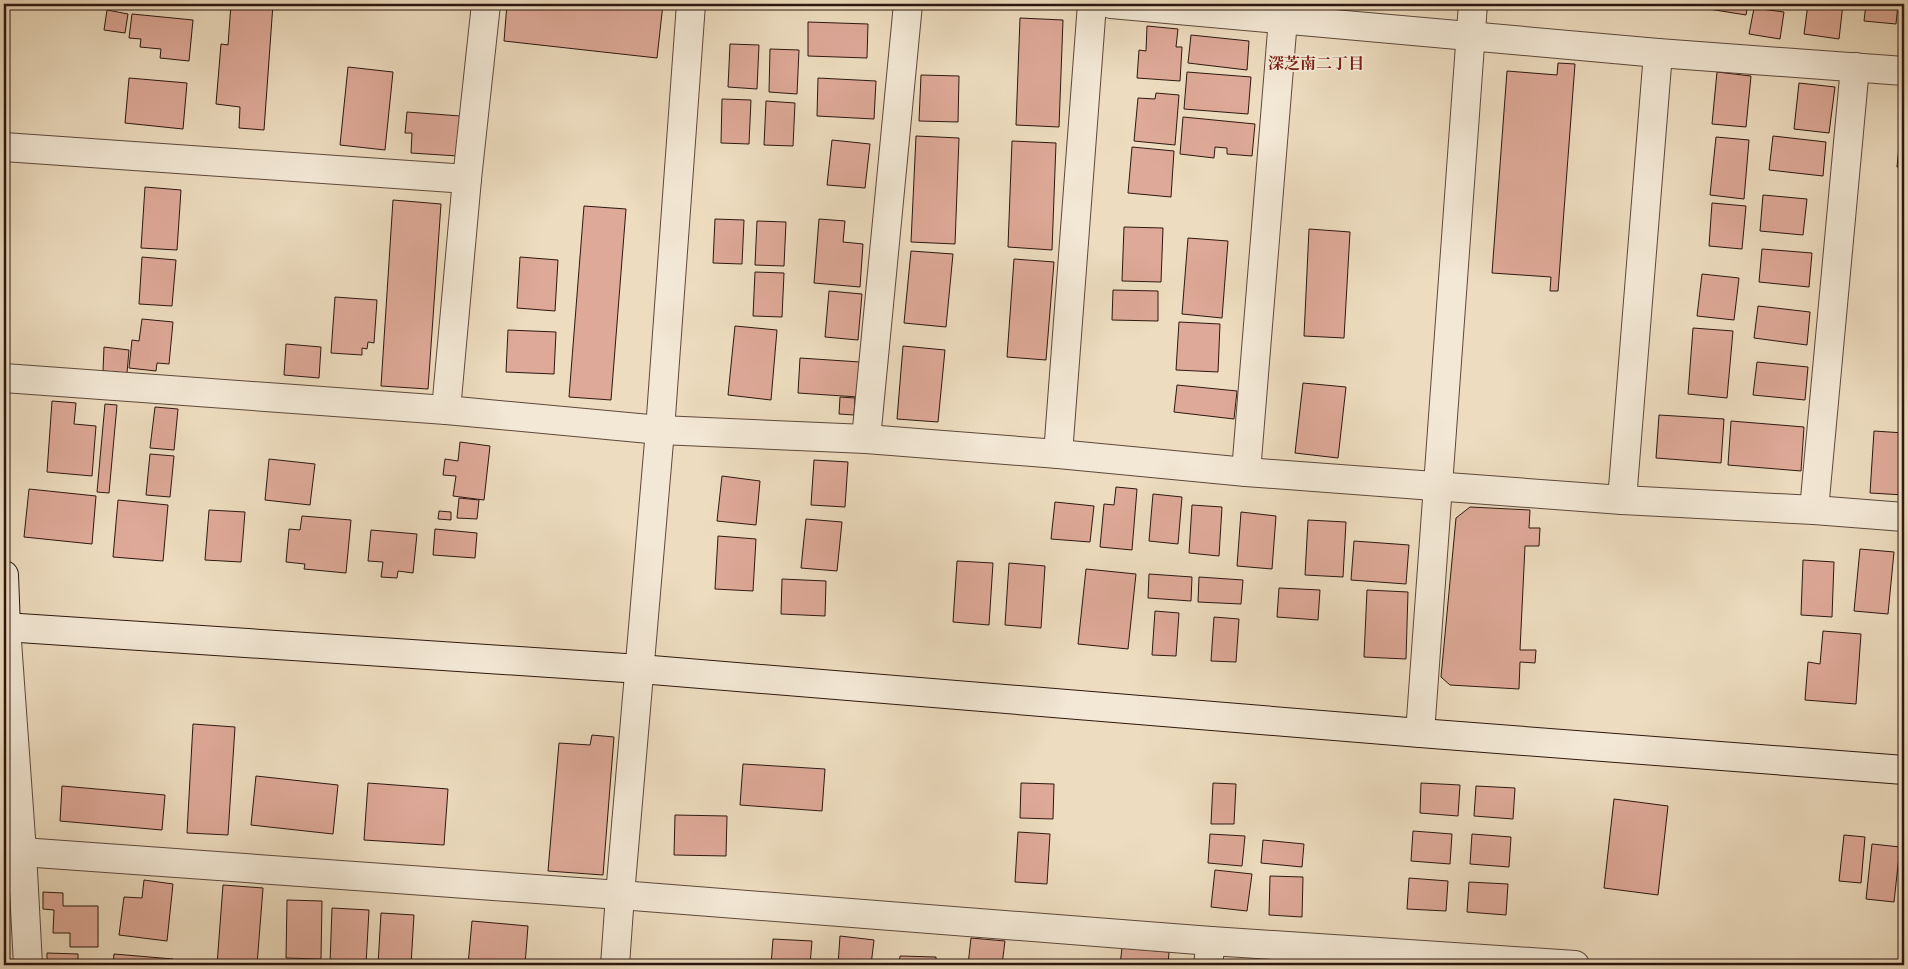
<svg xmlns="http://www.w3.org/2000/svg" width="1908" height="969" font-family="Vollkorn,'Noto Serif JP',serif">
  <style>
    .building { fill: #dea998; stroke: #2d170f }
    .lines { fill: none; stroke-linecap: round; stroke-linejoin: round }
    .street-casing { stroke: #5d483b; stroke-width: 30 }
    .secondary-casing { stroke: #2d170f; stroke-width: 30 }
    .street { stroke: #f3e8d5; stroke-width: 28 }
    .secondary { stroke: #f3e8d5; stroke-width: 28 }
    .labels { text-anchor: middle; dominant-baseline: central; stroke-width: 4; stroke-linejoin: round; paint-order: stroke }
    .neighbourhood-label { font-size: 16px; font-weight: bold; fill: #7a1f14; stroke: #f3e8d5 }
  </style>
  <rect width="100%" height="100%" fill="#eddcbf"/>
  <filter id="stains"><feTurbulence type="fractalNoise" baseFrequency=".004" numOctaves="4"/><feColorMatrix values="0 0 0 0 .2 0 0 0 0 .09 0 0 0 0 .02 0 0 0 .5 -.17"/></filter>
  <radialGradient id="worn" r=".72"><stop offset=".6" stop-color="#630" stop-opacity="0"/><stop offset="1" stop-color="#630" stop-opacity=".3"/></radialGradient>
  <g class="building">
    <path d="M 231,4 L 273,4 L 264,130 L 239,128 L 240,107 L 216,104 L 221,44 L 228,45 Z"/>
    <path d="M 507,4 L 663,4 L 657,58 L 504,41 Z"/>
    <path d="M 816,4 L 864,4 L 864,6 Z"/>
    <path d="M 1710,4 L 1748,4 L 1746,15 L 1709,9 Z"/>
    <path d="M 1808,4 L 1843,4 L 1839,39 L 1804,34 Z"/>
    <path d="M 1866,4 L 1898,4 L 1896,24 L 1864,21 Z"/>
    <path d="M 1754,8 L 1784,12 L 1780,39 L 1749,34 Z"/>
    <path d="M 107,10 L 128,14 L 125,33 L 104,30 Z"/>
    <path d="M 132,14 L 193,20 L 189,61 L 160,58 L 161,49 L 140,47 L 141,39 L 129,38 Z"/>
    <path d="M 1020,18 L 1063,20 L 1059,127 L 1016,125 Z"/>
    <path d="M 808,22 L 868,24 L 867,58 L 808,56 Z"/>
    <path d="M 1147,26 L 1178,29 L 1176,47 L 1182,47 L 1180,81 L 1137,78 L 1139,50 L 1146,51 Z"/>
    <path d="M 1191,35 L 1249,41 L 1247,70 L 1188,63 Z"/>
    <path d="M 730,44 L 759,45 L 757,89 L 728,87 Z"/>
    <path d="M 770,49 L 799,50 L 797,94 L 769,92 Z"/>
    <path d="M 1558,63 L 1575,64 L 1558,291 L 1550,291 L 1551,277 L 1492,273 L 1507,71 L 1557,75 Z"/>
    <path d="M 348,67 L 393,72 L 385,150 L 340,145 Z"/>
    <path d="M 1187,72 L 1251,77 L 1248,114 L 1184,109 Z"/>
    <path d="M 1717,72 L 1751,76 L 1746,127 L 1712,124 Z"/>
    <path d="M 921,75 L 959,76 L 958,122 L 919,121 Z"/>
    <path d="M 129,78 L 187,83 L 183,129 L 125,123 Z"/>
    <path d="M 818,78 L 876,81 L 874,119 L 817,116 Z"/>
    <path d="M 1799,83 L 1835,87 L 1829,133 L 1794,129 Z"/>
    <path d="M 1156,93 L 1179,95 L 1175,145 L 1134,141 L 1138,98 L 1155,99 Z"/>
    <path d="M 1904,96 L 1904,168 L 1897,167 Z"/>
    <path d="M 722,99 L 751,100 L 749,144 L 721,143 Z"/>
    <path d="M 766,101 L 795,103 L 793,146 L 764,145 Z"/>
    <path d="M 407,112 L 460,116 L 458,156 L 411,153 L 412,133 L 405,133 Z"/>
    <path d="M 1183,117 L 1255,124 L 1252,156 L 1227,154 L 1227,148 L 1215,147 L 1214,158 L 1180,154 Z"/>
    <path d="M 916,136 L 959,138 L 955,244 L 911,242 Z"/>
    <path d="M 1773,136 L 1826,142 L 1823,176 L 1769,170 Z"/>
    <path d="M 1716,137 L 1749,140 L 1744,199 L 1710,195 Z"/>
    <path d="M 832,140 L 870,144 L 865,188 L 827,185 Z"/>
    <path d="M 1012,141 L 1056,143 L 1052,250 L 1008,247 Z"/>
    <path d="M 1132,147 L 1174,151 L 1171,197 L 1128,193 Z"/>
    <path d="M 145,187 L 181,190 L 177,250 L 141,248 Z"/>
    <path d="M 1763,195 L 1807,199 L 1803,235 L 1760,231 Z"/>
    <path d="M 393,200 L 441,204 L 428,389 L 381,386 Z"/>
    <path d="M 1712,203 L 1746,206 L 1742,249 L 1709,246 Z"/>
    <path d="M 584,206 L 626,209 L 611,400 L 569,397 Z"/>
    <path d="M 715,219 L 744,220 L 742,264 L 713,263 Z"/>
    <path d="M 819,219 L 845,221 L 843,242 L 863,244 L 860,287 L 814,283 Z"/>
    <path d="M 757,221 L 786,222 L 784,266 L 755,265 Z"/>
    <path d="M 1124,227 L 1163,228 L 1161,282 L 1122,281 Z"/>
    <path d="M 1309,229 L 1350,232 L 1344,338 L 1304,336 Z"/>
    <path d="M 1188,238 L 1228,241 L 1222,318 L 1182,314 Z"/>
    <path d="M 1762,249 L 1812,253 L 1809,287 L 1759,282 Z"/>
    <path d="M 911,251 L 953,254 L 946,327 L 904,323 Z"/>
    <path d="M 142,257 L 176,260 L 172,306 L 139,304 Z"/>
    <path d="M 520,257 L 558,260 L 555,311 L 517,308 Z"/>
    <path d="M 1014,259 L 1054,262 L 1046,360 L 1007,357 Z"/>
    <path d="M 755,272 L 784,273 L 782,317 L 753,316 Z"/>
    <path d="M 1702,274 L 1739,278 L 1734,320 L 1697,316 Z"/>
    <path d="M 1113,290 L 1158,291 L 1158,321 L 1112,320 Z"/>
    <path d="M 829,291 L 862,294 L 858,340 L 825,337 Z"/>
    <path d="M 335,297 L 377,300 L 374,343 L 368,342 L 367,349 L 362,348 L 362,355 L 331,353 Z"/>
    <path d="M 1758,306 L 1810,312 L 1807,345 L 1754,338 Z"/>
    <path d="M 142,319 L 173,322 L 169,364 L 157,363 L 156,371 L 129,368 L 132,340 L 139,341 Z"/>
    <path d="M 1179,322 L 1220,324 L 1218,372 L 1176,370 Z"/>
    <path d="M 735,326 L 777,330 L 771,400 L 728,395 Z"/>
    <path d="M 1693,328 L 1733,331 L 1727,398 L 1688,394 Z"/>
    <path d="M 508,330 L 556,332 L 554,374 L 506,372 Z"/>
    <path d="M 286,344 L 321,347 L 319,378 L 284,375 Z"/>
    <path d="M 903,346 L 945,350 L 938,422 L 897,419 Z"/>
    <path d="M 104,347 L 129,350 L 127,373 L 103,371 Z"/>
    <path d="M 800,358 L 860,362 L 858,397 L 798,393 Z"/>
    <path d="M 1757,362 L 1808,367 L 1805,400 L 1753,395 Z"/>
    <path d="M 1303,383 L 1346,387 L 1338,458 L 1295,453 Z"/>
    <path d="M 1177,385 L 1237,391 L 1234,419 L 1174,412 Z"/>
    <path d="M 840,397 L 855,398 L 854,415 L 839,414 Z"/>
    <path d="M 52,401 L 76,403 L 74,424 L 96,426 L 92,476 L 47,472 Z"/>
    <path d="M 105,404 L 117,405 L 109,493 L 97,492 Z"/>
    <path d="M 155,407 L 178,409 L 174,450 L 150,448 Z"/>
    <path d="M 1659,415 L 1724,419 L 1721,463 L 1656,458 Z"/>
    <path d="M 1731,421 L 1804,427 L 1801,471 L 1728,465 Z"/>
    <path d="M 1874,431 L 1904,433 L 1904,495 L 1870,493 Z"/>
    <path d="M 460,442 L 490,446 L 484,500 L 453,496 L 456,476 L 443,475 L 445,459 L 458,461 Z"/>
    <path d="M 150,454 L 174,456 L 170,497 L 146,495 Z"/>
    <path d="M 269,459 L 315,464 L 310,505 L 265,500 Z"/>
    <path d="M 814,460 L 848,462 L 845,507 L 811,505 Z"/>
    <path d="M 722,476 L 760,481 L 756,525 L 717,521 Z"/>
    <path d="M 1116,487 L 1137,489 L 1132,550 L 1100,547 L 1104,504 L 1114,505 Z"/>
    <path d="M 29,489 L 96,496 L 92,544 L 24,537 Z"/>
    <path d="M 1153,494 L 1182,497 L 1178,544 L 1149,541 Z"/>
    <path d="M 459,498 L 479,500 L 477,519 L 457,518 Z"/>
    <path d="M 118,500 L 168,505 L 163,561 L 113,557 Z"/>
    <path d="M 1055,502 L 1094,506 L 1090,542 L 1051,539 Z"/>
    <path d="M 1192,505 L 1222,507 L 1219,556 L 1189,553 Z"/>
    <path d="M 1470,507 L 1530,510 L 1529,528 L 1540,528 L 1539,546 L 1525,546 L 1520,650 L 1536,650 L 1535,663 L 1520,662 L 1519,689 L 1450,685 L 1441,677 L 1456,518 Z"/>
    <path d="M 209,510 L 245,512 L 241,562 L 205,560 Z"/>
    <path d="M 439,511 L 451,512 L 451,520 L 438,519 Z"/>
    <path d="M 1241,512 L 1276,516 L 1272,569 L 1237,566 Z"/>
    <path d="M 302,516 L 351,520 L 346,573 L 304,569 L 305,564 L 286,562 L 289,529 L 300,530 Z"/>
    <path d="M 806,519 L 842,522 L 837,571 L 801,568 Z"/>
    <path d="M 1308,520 L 1346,522 L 1343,577 L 1305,575 Z"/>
    <path d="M 435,529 L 477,533 L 475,558 L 433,555 Z"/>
    <path d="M 371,530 L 417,534 L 413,573 L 398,571 L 397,578 L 381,577 L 383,562 L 368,561 Z"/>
    <path d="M 718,536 L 756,539 L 753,591 L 715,589 Z"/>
    <path d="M 1354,541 L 1409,545 L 1406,584 L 1351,580 Z"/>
    <path d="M 1860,549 L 1894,552 L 1888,614 L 1854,611 Z"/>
    <path d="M 1803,560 L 1834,562 L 1832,617 L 1801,615 Z"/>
    <path d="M 957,561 L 993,563 L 989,625 L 953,622 Z"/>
    <path d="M 1009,563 L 1045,566 L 1041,628 L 1005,625 Z"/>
    <path d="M 1086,569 L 1136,574 L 1128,649 L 1078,644 Z"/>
    <path d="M 1149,574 L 1192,577 L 1191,601 L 1148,598 Z"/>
    <path d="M 1199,577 L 1243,580 L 1241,604 L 1198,602 Z"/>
    <path d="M 782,579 L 826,581 L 825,616 L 781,614 Z"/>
    <path d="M 1279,588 L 1320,590 L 1318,620 L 1277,617 Z"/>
    <path d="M 1367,590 L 1408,592 L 1406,659 L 1364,657 Z"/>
    <path d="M 1155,611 L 1179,613 L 1176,656 L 1152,655 Z"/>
    <path d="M 1214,617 L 1239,619 L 1236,662 L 1211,661 Z"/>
    <path d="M 1823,631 L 1861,634 L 1856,704 L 1805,700 L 1808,662 L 1820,664 Z"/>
    <path d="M 1902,637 L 1904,637 L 1904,683 L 1900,683 Z"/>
    <path d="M 193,724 L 235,727 L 228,835 L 187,833 Z"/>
    <path d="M 592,735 L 614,737 L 603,875 L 548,871 L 559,743 L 590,745 Z"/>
    <path d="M 743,764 L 825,769 L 822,811 L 740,805 Z"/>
    <path d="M 256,776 L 338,785 L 333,834 L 251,825 Z"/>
    <path d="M 368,783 L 448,789 L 444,845 L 364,840 Z"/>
    <path d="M 1021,783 L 1054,784 L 1053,819 L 1020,818 Z"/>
    <path d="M 1213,783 L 1236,784 L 1234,824 L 1211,824 Z"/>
    <path d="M 1421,783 L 1460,785 L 1458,816 L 1420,813 Z"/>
    <path d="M 62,786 L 165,795 L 162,830 L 60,821 Z"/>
    <path d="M 1476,786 L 1515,788 L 1513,819 L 1474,816 Z"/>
    <path d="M 1614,799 L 1668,806 L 1658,895 L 1604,888 Z"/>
    <path d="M 675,815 L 727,816 L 726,856 L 674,855 Z"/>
    <path d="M 1413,831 L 1452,834 L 1450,864 L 1411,861 Z"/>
    <path d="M 1018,832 L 1050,834 L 1047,884 L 1015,882 Z"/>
    <path d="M 1210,834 L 1245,836 L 1242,866 L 1208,863 Z"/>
    <path d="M 1472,834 L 1511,837 L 1509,867 L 1470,864 Z"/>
    <path d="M 1844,835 L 1865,837 L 1861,883 L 1839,881 Z"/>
    <path d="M 1263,840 L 1304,844 L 1302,867 L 1261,863 Z"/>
    <path d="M 1872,844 L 1900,847 L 1894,902 L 1866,899 Z"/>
    <path d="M 1215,870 L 1252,874 L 1247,911 L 1211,907 Z"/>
    <path d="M 1270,876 L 1303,877 L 1302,917 L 1269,915 Z"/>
    <path d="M 1409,878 L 1448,881 L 1446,911 L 1407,909 Z"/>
    <path d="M 144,880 L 173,884 L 167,941 L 119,935 L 124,897 L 142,898 Z"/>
    <path d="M 1469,882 L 1508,884 L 1506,915 L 1467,912 Z"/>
    <path d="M 223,885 L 263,888 L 257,965 L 217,965 Z"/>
    <path d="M 43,892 L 63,893 L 63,906 L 98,906 L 98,947 L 70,947 L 70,933 L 53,933 L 54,910 L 43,909 Z"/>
    <path d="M 287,900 L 322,901 L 321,959 L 286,958 Z"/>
    <path d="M 332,908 L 369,910 L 366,965 L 330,964 Z"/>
    <path d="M 381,913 L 414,915 L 411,965 L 378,965 Z"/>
    <path d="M 472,921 L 528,926 L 525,965 L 468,965 Z"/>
    <path d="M 840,936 L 874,940 L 871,965 L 838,965 Z"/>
    <path d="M 971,938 L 1005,941 L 1002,965 L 968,965 Z"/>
    <path d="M 773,939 L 812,941 L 810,965 L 771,965 Z"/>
    <path d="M 1122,948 L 1169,952 L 1168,965 L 1120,965 Z"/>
    <path d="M 47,953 L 78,954 L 78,965 L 47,965 Z"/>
    <path d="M 114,954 L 173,959 L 172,965 L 113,965 Z"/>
    <path d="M 900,956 L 936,957 L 936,965 L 899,965 Z"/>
  </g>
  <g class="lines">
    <defs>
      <g id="street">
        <path d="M 1111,4 L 1658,53 L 1904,71"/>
        <path d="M 4,147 L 467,179"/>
        <path d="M 4,378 L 446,410 L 660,430 L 866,439 L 1058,454 L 1246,472 L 1622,500 L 1814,510 L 1904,517"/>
        <path d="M 446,410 L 467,179 L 486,4"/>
        <path d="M 866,439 L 908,4"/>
        <path d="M 1058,454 L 1092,4"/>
        <path d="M 1246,472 L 1283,19"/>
        <path d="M 1622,500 L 1658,53"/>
        <path d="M 1814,510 L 1855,67"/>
        <path d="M 6,627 L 22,852 L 28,965"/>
        <path d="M 1420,733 L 1473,4"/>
        <path d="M 22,852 L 620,895 L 1211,941 L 1575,965"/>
        <path d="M 615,965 L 620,895 L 660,430 L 691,4"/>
        <path d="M 1208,965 L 1211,941"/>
      </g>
      <g id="secondary">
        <path d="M 4,575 L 6,627"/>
        <path d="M 4,627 L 640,669 L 1420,733 L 1904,770"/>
      </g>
    </defs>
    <use href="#street" class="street-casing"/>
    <use href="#secondary" class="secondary-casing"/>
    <use href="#street" class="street"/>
    <use href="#secondary" class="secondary"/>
  </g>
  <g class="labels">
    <g class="neighbourhood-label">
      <text x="1316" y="65">深芝南二丁目</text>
    </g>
  </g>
  <rect width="1908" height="969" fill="none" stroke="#eddcbf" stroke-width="20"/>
  <rect x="5" y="5" width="1898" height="959" fill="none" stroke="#2d170f" stroke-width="2.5"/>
  <rect x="10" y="10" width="1888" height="949" fill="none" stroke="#2d170f"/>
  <rect width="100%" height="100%" filter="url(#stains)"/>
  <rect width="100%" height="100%" fill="url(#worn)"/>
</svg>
